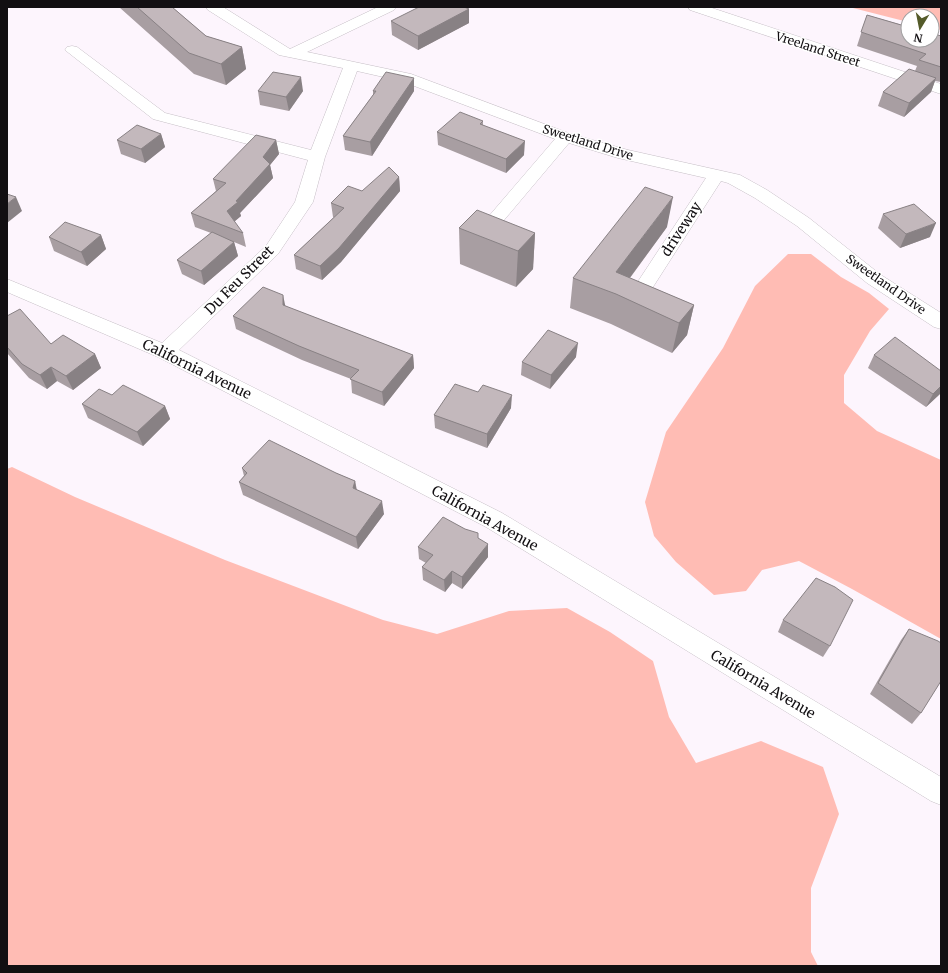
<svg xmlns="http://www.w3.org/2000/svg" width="948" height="973" font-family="Merriweather,serif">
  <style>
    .green { fill: #ffbcb4 }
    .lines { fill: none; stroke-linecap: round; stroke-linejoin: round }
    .minor-casing { stroke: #c6bfc6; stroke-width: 1 }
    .minor { fill: #fff; fill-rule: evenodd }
    .wall { fill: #a89ea2 }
    .shaded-wall { fill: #888184 }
    .building { fill: #c3b8bc; stroke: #888184 }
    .labels { text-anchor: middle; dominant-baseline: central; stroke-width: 3; stroke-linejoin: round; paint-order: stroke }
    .far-street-label { font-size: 12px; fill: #120f12; stroke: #fff }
    .street-label { font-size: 14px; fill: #120f12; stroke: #fff }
  </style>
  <rect width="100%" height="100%" fill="#fdf5fd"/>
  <g class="green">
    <path d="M 849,7 L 941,7 L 941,30 L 932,28 L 932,16 L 908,16 L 908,22 Z"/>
    <path d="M 788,254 L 811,254 L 841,277 L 869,293 L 889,309 L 870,331 L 844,375 L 844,403 L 877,431 L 941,460 L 941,639 L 852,589 L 799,561 L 762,570 L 746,591 L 714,595 L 676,562 L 654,536 L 645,502 L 666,432 L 723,348 L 755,286 Z"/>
    <path d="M 12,467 L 75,497 L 225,560 L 383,620 L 437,634 L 509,611 L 567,608 L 610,632 L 653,661 L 669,717 L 696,763 L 761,741 L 823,767 L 839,814 L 811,888 L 811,952 L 818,966 L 7,966 L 7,469 Z"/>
  </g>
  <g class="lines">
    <defs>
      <g id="minor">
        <path d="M 206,7 L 223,7 L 290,49 L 378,7 L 396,7 L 394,10 L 307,52 L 411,74 L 571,134 L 628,150 L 740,175 L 767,190 L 809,218 L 881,275 L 941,313 L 941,329 L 934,327 L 867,283 L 797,226 L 755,198 L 728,183 L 721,181 L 653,287 L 646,289 L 639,287 L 637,283 L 706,178 L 618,158 L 569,143 L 489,238 L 483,240 L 477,238 L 474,234 L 477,230 L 555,139 L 401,81 L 357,71 L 325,157 L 313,202 L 278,254 L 179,350 L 502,513 L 941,777 L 941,805 L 931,801 L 486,527 L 158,357 L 7,292 L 7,279 L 162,343 L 266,246 L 295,202 L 308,160 L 153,119 L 65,50 L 67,47 L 72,46 L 77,47 L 165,113 L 311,150 L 343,68 L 279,55 L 208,10 Z"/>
        <path d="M 688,7 L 709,7 L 941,84 L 941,94 L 690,10 Z"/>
      </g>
    </defs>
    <use href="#minor" class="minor-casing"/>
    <use href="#minor" class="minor"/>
  </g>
  <g class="wall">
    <path d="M 119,7 L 172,7 L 206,36 L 242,47 L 246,69 L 226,85 L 194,74 Z"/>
    <path d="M 469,9 L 469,23 L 418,50 L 392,35 L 391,21 Z"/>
    <path d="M 867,15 L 941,36 L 941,82 L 935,81 L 931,92 L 904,117 L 878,106 L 883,92 L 915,71 L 917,66 L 857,46 Z"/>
    <path d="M 414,78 L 414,91 L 372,156 L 345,150 L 343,136 L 373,95 L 373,91 Z"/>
    <path d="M 258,91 L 303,91 L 289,111 L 260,105 Z"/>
    <path d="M 483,121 L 483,125 L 524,155 L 506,173 L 438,145 L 437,132 Z"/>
    <path d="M 161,134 L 165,147 L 145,163 L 121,154 L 117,140 Z"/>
    <path d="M 276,140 L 279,154 L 270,165 L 273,178 L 240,213 L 241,216 L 234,222 L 243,233 L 246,247 L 234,242 L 238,256 L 204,285 L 182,274 L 177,260 L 211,233 L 195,227 L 191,213 L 216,191 L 213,179 Z"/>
    <path d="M 399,177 L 400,191 L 341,262 L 322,280 L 296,269 L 294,255 L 334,217 L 333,217 L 331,203 Z"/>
    <path d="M 883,214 L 930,237 L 900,248 L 878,228 Z"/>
    <path d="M 667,227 L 630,278 L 694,305 L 687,335 L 672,353 L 611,324 L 570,308 L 573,278 Z"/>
    <path d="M 459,228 L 535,233 L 533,269 L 516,287 L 460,264 Z"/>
    <path d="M 101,235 L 106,249 L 87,266 L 54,251 L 49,237 Z"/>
    <path d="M 285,306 L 413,355 L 414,368 L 384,406 L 352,393 L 351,379 L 302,360 L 236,329 L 233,316 Z"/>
    <path d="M 7,316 L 51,344 L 95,354 L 101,368 L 73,390 L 57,381 L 47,389 L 29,378 L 7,353 Z"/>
    <path d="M 874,355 L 941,371 L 941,393 L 926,407 L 868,368 Z"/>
    <path d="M 576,357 L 550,389 L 521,375 L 522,362 Z"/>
    <path d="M 112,395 L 165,406 L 170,419 L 143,446 L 88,418 L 82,404 Z"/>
    <path d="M 511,408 L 487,448 L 435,428 L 434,415 Z"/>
    <path d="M 242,468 L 336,473 L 355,481 L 357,490 L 384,514 L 358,549 L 243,495 L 239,482 L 244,476 Z"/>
    <path d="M 478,538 L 488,557 L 462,589 L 452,583 L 445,592 L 423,580 L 422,567 L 426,563 L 419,559 L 418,547 Z"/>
    <path d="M 783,620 L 830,646 L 823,657 L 778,632 Z"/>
    <path d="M 909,629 L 921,713 L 912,724 L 870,694 L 901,640 Z"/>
  </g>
  <g class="shaded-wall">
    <path d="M 469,9 L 469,23 L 418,50 L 418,36 Z"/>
    <path d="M 242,47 L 246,69 L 226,85 L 221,64 Z"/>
    <path d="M 301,77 L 303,91 L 289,111 L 286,97 Z"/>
    <path d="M 414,78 L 414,91 L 372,156 L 370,142 Z"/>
    <path d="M 936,78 L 931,92 L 904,117 L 909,103 Z"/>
    <path d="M 161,134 L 165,147 L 145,163 L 141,149 Z"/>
    <path d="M 276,140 L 279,154 L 270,165 L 273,178 L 240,213 L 241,216 L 230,225 L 227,211 L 236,201 L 263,157 Z"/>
    <path d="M 525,141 L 524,155 L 506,173 L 506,159 Z"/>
    <path d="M 399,177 L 400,191 L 341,262 L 322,280 L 320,266 Z"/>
    <path d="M 16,197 L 22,211 L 7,223 L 7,204 Z"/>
    <path d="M 673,197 L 667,227 L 617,295 L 616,272 Z"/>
    <path d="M 936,223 L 930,237 L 900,248 L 906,234 Z"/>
    <path d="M 535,233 L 533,269 L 516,287 L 518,251 Z"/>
    <path d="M 101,235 L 106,249 L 87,266 L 81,252 Z"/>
    <path d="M 234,242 L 238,256 L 204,285 L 201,271 Z"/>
    <path d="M 283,295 L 286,309 L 283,305 Z"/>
    <path d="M 694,305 L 687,335 L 672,353 L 679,323 Z"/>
    <path d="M 578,343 L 576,357 L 550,389 L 551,375 Z"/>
    <path d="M 95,354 L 101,368 L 73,390 L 66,376 Z"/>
    <path d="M 413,355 L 414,368 L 384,406 L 382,392 Z"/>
    <path d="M 51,367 L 57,381 L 47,389 L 40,375 Z"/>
    <path d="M 941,386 L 941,393 L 926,407 L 933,394 Z"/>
    <path d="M 512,395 L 511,408 L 487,448 L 487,434 Z"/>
    <path d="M 165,406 L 170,419 L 143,446 L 137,432 Z"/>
    <path d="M 355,481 L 357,494 L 353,488 Z"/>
    <path d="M 382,501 L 384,514 L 358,549 L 356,537 Z"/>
    <path d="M 488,544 L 488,557 L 462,589 L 462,577 Z"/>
    <path d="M 452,571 L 452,583 L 445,592 L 444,580 Z"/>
  </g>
  <g class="building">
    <path d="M 137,7 L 172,7 L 206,36 L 242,47 L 221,64 L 189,53 Z"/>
    <path d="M 419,7 L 464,7 L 469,9 L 418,36 L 391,21 Z"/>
    <path d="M 867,15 L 908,27 L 908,40 L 932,40 L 932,33 L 941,36 L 941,67 L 919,60 L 926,54 L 861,32 Z"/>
    <path d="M 909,69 L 936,78 L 909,103 L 883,92 Z"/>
    <path d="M 273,72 L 301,77 L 286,97 L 258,91 Z"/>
    <path d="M 386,72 L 414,78 L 370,142 L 343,136 L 376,91 L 373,91 Z"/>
    <path d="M 460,112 L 483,121 L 480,124 L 525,141 L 506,159 L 437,132 Z"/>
    <path d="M 137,125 L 161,134 L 141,149 L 117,140 Z"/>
    <path d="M 256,135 L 276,140 L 263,157 L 270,164 L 236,201 L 238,202 L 227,211 L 243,233 L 191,213 L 226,183 L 213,179 Z"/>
    <path d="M 389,167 L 399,177 L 339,248 L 320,266 L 294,255 L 344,208 L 331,203 L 348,186 L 362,191 Z"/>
    <path d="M 645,187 L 673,197 L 616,272 L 694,305 L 679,323 L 616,294 L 573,278 Z"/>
    <path d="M 7,194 L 16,197 L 7,204 Z"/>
    <path d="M 914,204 L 936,223 L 906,234 L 883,214 Z"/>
    <path d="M 477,210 L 535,233 L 518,251 L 459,228 Z"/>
    <path d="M 65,222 L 101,235 L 81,252 L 49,237 Z"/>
    <path d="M 212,232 L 234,242 L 201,271 L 177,260 Z"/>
    <path d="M 263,287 L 283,295 L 283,305 L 413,355 L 382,392 L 350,379 L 359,370 L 299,346 L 233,316 Z"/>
    <path d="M 20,309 L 51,344 L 63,335 L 95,354 L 66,376 L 51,367 L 40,375 L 22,364 L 7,347 L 7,316 Z"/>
    <path d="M 548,330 L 578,343 L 551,375 L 522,362 Z"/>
    <path d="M 895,337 L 941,371 L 941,386 L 933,394 L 874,355 Z"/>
    <path d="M 455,384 L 478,392 L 483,385 L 512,395 L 487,434 L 434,415 Z"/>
    <path d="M 123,385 L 165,406 L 137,432 L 82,404 L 99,389 L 112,395 Z"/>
    <path d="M 269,440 L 336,473 L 355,481 L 353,488 L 382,501 L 356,537 L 239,482 L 247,473 L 242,468 Z"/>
    <path d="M 443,517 L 465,529 L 478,533 L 478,538 L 488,544 L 462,577 L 452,571 L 444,580 L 422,567 L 433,555 L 418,547 Z"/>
    <path d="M 816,578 L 835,587 L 853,600 L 830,646 L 783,620 Z"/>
    <path d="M 909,629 L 938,641 L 941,643 L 941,681 L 921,713 L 878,683 Z"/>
  </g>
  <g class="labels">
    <g class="far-street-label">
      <text transform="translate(818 49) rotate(18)">Vreeland Street</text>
      <text transform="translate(588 142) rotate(17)">Sweetland Drive</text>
      <text transform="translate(886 284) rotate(35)">Sweetland Drive</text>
    </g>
    <g class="street-label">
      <text transform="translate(681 229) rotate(-57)">driveway</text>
      <text transform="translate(239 280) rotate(-45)">Du Feu Street</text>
      <text transform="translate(197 369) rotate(26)">California Avenue</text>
      <text transform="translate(485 518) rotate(29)">California Avenue</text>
      <text transform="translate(763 684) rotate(31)">California Avenue</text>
    </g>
  </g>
  <rect width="948" height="973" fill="none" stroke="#120f12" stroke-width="16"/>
  <g transform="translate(920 28) rotate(190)"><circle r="19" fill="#ffffff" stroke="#a09fa0"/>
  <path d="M0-3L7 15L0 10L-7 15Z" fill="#545b2a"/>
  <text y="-6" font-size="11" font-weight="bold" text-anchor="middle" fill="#120f12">N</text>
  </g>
</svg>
